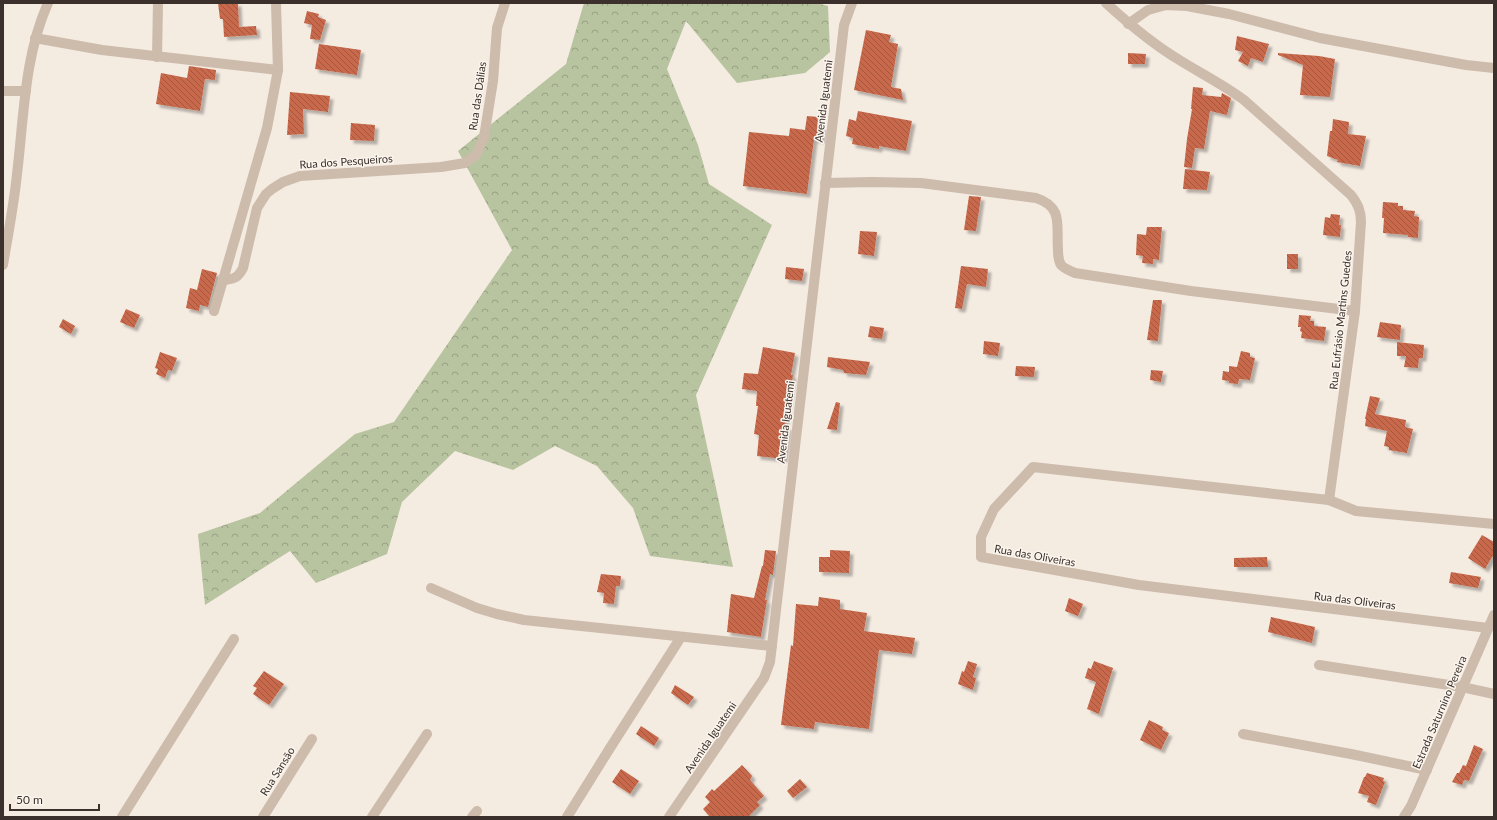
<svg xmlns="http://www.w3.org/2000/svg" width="1497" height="820" font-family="Lato,sans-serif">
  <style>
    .forest { fill: url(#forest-crowns) }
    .building { fill: url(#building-back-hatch); filter: url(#shadow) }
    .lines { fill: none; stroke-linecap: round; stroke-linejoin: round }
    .minor { stroke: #cdbbac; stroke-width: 10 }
    .labels { text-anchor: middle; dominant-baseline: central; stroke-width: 3; stroke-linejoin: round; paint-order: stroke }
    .street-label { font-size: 11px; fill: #3b302b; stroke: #fbf5ee }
  </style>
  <defs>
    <pattern id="forest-crowns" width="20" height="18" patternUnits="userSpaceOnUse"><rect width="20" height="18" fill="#b8c4a0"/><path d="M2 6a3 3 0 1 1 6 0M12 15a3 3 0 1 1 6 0" fill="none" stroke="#97a083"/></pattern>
    <pattern id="building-back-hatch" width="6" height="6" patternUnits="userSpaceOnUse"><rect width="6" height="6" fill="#c8694b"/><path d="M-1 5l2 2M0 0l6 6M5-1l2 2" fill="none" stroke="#a4573f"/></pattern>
    <filter id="shadow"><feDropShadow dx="3.5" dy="3.5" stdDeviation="1" flood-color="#0004"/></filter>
  </defs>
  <rect width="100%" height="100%" fill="#f4ebe1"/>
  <path class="forest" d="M 584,3 L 817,3 L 828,6 L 830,52 L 805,73 L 737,83 L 686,21 L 667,69 L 698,145 L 709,184 L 772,225 L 696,395 L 733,567 L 650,556 L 633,508 L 597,466 L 555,446 L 513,470 L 455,451 L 402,502 L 387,554 L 316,583 L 290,551 L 205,605 L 198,534 L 260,513 L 355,434 L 394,422 L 512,250 L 458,151 L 566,64 Z"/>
  <g class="building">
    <path d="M 218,3 L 238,3 L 239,27 L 256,26 L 257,35 L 224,37 L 223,19 L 220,19 Z"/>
    <path d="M 307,11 L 319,14 L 318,17 L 326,20 L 320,40 L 310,39 L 312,25 L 304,23 Z"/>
    <path d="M 866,30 L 891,35 L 889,42 L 898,44 L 891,87 L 901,89 L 903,100 L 854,90 Z"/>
    <path d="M 1237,36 L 1269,44 L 1263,62 L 1251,58 L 1248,66 L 1238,61 L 1243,52 L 1235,50 Z"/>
    <path d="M 319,44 L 361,50 L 357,75 L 315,69 Z"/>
    <path d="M 1128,53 L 1146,54 L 1145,64 L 1128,64 Z"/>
    <path d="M 1278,53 L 1319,56 L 1335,59 L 1330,97 L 1300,95 L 1303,65 L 1278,55 Z"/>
    <path d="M 189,66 L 216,70 L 215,80 L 205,79 L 200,111 L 156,104 L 161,73 L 187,78 Z"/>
    <path d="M 1193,87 L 1203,88 L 1202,95 L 1221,97 L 1222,93 L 1231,98 L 1227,115 L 1210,111 L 1204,149 L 1195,148 L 1192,168 L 1184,167 L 1187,139 L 1192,109 L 1191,109 Z"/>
    <path d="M 290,92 L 330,96 L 328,112 L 303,109 L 304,134 L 287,135 Z"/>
    <path d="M 858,111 L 912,121 L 906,151 L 879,146 L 879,149 L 852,144 L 853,138 L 846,136 L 849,119 L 856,121 Z"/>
    <path d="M 807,116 L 818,117 L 817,126 L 823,127 L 821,140 L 814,139 L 807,194 L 743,186 L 749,132 L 789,136 L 790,128 L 805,130 Z"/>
    <path d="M 1333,119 L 1349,122 L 1348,134 L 1366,136 L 1360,166 L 1337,162 L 1338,160 L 1327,156 L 1330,131 L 1332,131 Z"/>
    <path d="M 351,123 L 375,125 L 374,141 L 350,140 Z"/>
    <path d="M 1185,169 L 1210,172 L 1207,190 L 1183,189 Z"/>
    <path d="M 969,196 L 981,197 L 976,231 L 964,230 Z"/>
    <path d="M 1383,202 L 1398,203 L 1398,206 L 1403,206 L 1403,210 L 1415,211 L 1414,216 L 1419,217 L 1418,238 L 1408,237 L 1408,235 L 1383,233 L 1384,218 L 1382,218 Z"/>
    <path d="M 1331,214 L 1340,215 L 1339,225 L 1341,225 L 1340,237 L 1323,235 L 1325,217 L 1330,218 Z"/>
    <path d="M 1147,227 L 1162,227 L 1159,260 L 1153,259 L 1153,264 L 1142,263 L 1143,256 L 1136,255 L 1137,234 L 1146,235 Z"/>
    <path d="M 860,231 L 877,232 L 874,256 L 858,254 Z"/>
    <rect x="1287" y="254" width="11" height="15"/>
    <path d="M 961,266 L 988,269 L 986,287 L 967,284 L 962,309 L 955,308 Z"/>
    <path d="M 786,267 L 804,269 L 802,281 L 785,279 Z"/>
    <path d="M 202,269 L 217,273 L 208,307 L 200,305 L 199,311 L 186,308 L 190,288 L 197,290 Z"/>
    <path d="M 1153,300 L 1162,300 L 1158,341 L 1147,340 Z"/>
    <path d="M 126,309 L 140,315 L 134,328 L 120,322 Z"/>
    <path d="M 1299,315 L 1311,316 L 1310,321 L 1314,321 L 1314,326 L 1326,327 L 1324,341 L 1301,338 L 1302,332 L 1300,331 L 1301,327 L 1298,327 Z"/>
    <path d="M 63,319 L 75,326 L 71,334 L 59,327 Z"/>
    <path d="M 1380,322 L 1401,325 L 1400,340 L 1377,337 Z"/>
    <path d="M 870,326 L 884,328 L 882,339 L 868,337 Z"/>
    <path d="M 984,341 L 1000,343 L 998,356 L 983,354 Z"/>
    <path d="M 1397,342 L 1424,345 L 1423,358 L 1419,358 L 1418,368 L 1404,367 L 1406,356 L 1397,356 Z"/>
    <path d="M 763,347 L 795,353 L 791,375 L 793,375 L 785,426 L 788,427 L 784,459 L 757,456 L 759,435 L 754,434 L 758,406 L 756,406 L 757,391 L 742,389 L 744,373 L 758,374 Z"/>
    <path d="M 1241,351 L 1250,353 L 1250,357 L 1255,358 L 1250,380 L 1239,379 L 1238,384 L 1229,383 L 1229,381 L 1222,380 L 1223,371 L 1229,372 L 1229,366 L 1237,367 Z"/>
    <path d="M 160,352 L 177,358 L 172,371 L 168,370 L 165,378 L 156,374 L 158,369 L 155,368 Z"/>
    <path d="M 828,357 L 870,362 L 866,375 L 844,373 L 843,370 L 827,367 Z"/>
    <path d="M 1016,366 L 1035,367 L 1034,377 L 1015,376 Z"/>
    <path d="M 1151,370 L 1163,371 L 1161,382 L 1150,380 Z"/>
    <path d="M 1370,396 L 1380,398 L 1375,414 L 1406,420 L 1405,427 L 1413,429 L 1407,453 L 1389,450 L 1389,447 L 1384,446 L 1387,431 L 1365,426 L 1366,419 L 1365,419 Z"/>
    <path d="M 836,402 L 840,403 L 837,430 L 827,429 Z"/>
    <path d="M 1482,535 L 1494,542 L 1494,554 L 1485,569 L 1468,558 Z"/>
    <path d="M 765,550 L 776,551 L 773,575 L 770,574 L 765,600 L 767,600 L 761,637 L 727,632 L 731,594 L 754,598 L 762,566 L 763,566 Z"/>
    <path d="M 830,550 L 850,551 L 849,573 L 819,572 L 819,557 L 830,557 Z"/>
    <path d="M 1267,557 L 1268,567 L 1234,567 L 1234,558 Z"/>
    <path d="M 1451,572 L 1481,577 L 1478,588 L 1449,583 Z"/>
    <path d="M 601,574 L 621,576 L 620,586 L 616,586 L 614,604 L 603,603 L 604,593 L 597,592 Z"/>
    <path d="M 819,597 L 840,600 L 840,609 L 867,613 L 864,631 L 915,638 L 912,654 L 879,650 L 869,729 L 815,722 L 814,729 L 781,725 L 791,645 L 793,646 L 796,604 L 818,606 Z"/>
    <path d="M 1069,598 L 1083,604 L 1078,616 L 1065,611 Z"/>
    <path d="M 1271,617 L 1315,627 L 1312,643 L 1268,632 Z"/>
    <path d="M 968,661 L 977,664 L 973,677 L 976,678 L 973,690 L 958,684 L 962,671 L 964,672 Z"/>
    <path d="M 1094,661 L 1113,668 L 1099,714 L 1087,709 L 1096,682 L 1085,678 L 1088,668 L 1091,669 Z"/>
    <path d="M 264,671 L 284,684 L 269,705 L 253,694 L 257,688 L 253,686 Z"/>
    <path d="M 675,685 L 694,697 L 688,705 L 671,693 Z"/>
    <path d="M 1149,720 L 1163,727 L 1162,730 L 1169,733 L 1161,750 L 1140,740 Z"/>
    <path d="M 641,726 L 659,738 L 654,746 L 636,734 Z"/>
    <path d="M 1474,745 L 1483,749 L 1469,781 L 1464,780 L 1462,785 L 1452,782 L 1457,773 L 1459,773 L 1463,765 L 1466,766 Z"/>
    <path d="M 742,765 L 752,776 L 750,780 L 764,796 L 757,802 L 760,805 L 748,817 L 710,817 L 703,809 L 710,802 L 705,797 L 712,789 L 714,791 Z"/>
    <path d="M 621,769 L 639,781 L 630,794 L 612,782 Z"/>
    <path d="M 1367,773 L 1384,778 L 1383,781 L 1385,782 L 1376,805 L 1367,802 L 1369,796 L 1358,793 L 1364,777 L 1365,777 Z"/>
    <path d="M 800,779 L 807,787 L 793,798 L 787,791 Z"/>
  </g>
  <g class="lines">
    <g class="minor">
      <path d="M 1106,3 C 1129,24 1154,45 1181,61 C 1202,74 1224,85 1244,100 L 1351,195 C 1358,204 1361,211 1361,222 L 1355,311 L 1329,500 L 1356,511 L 1494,524"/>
      <path d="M 1128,24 L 1148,10 L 1166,5 L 1187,6 L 1229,14 L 1320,38 L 1466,65 L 1494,68"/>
      <path d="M 35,38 L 102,50 L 278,70"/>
      <path d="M 157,57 L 158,3"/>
      <path d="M 3,91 L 26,91"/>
      <path d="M 825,183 L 872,182 L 921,183 L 1036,198 C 1064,207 1056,226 1058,250 C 1058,255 1058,260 1061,265 C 1065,269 1070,271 1075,273 L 1191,291 L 1355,311"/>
      <path d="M 3,265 C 8,235 14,204 17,174 C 24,117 24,57 48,3"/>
      <path d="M 223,280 C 234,279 238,278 243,268 L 257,208 L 266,194 L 272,189 L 283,182 L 300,176 L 441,167 L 465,163 L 476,155 L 484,137 L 493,81 L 497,28 L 505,3"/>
      <path d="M 214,311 L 267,128 L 278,70 L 276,3"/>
      <path d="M 1329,500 L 1033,467 L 994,509 L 981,537 L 981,557 L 1139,585 L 1488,628"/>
      <path d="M 431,588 L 477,608 L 497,614 L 524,620 L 772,646"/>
      <path d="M 1319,665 L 1462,687 L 1494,694"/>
      <path d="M 1243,734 L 1351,754 L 1427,770"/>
      <path d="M 122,817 L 234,639"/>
      <path d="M 263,817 L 312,739"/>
      <path d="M 372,817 L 427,734"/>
      <path d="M 472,817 L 477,811"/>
      <path d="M 567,817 L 610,748 L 681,637"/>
      <path d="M 669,817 L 764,678 L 770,662 L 844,25 L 852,3"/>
      <path d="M 1404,817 L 1411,806 L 1494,615"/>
    </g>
  </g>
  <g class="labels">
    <g class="street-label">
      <text transform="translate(477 96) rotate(-82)">Rua das Dálias</text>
      <text transform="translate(823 101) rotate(-83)">Avenida Iguatemi</text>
      <text transform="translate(346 161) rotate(-4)">Rua dos Pesqueiros</text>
      <text transform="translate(1340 320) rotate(-84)">Rua Eufrásio Martins Guedes</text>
      <text transform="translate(785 422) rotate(-83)">Avenida Iguatemi</text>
      <text transform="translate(1035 555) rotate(10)">Rua das Oliveiras</text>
      <text transform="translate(1355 600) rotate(7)">Rua das Oliveiras</text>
      <text transform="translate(1439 712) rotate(-67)">Estrada Saturnino Pereira</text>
      <text transform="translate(710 737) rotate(-56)">Avenida Iguatemi</text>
      <text transform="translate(277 771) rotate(-58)">Rua Sansão</text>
    </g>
  </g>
  <rect width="1497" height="820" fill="none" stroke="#3b302b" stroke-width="8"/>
  <path d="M10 804v6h89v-6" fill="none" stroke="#3b302b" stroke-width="2"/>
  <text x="16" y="804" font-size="12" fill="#3b302b" stroke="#fbf5ee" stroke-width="3" paint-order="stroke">50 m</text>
</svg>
